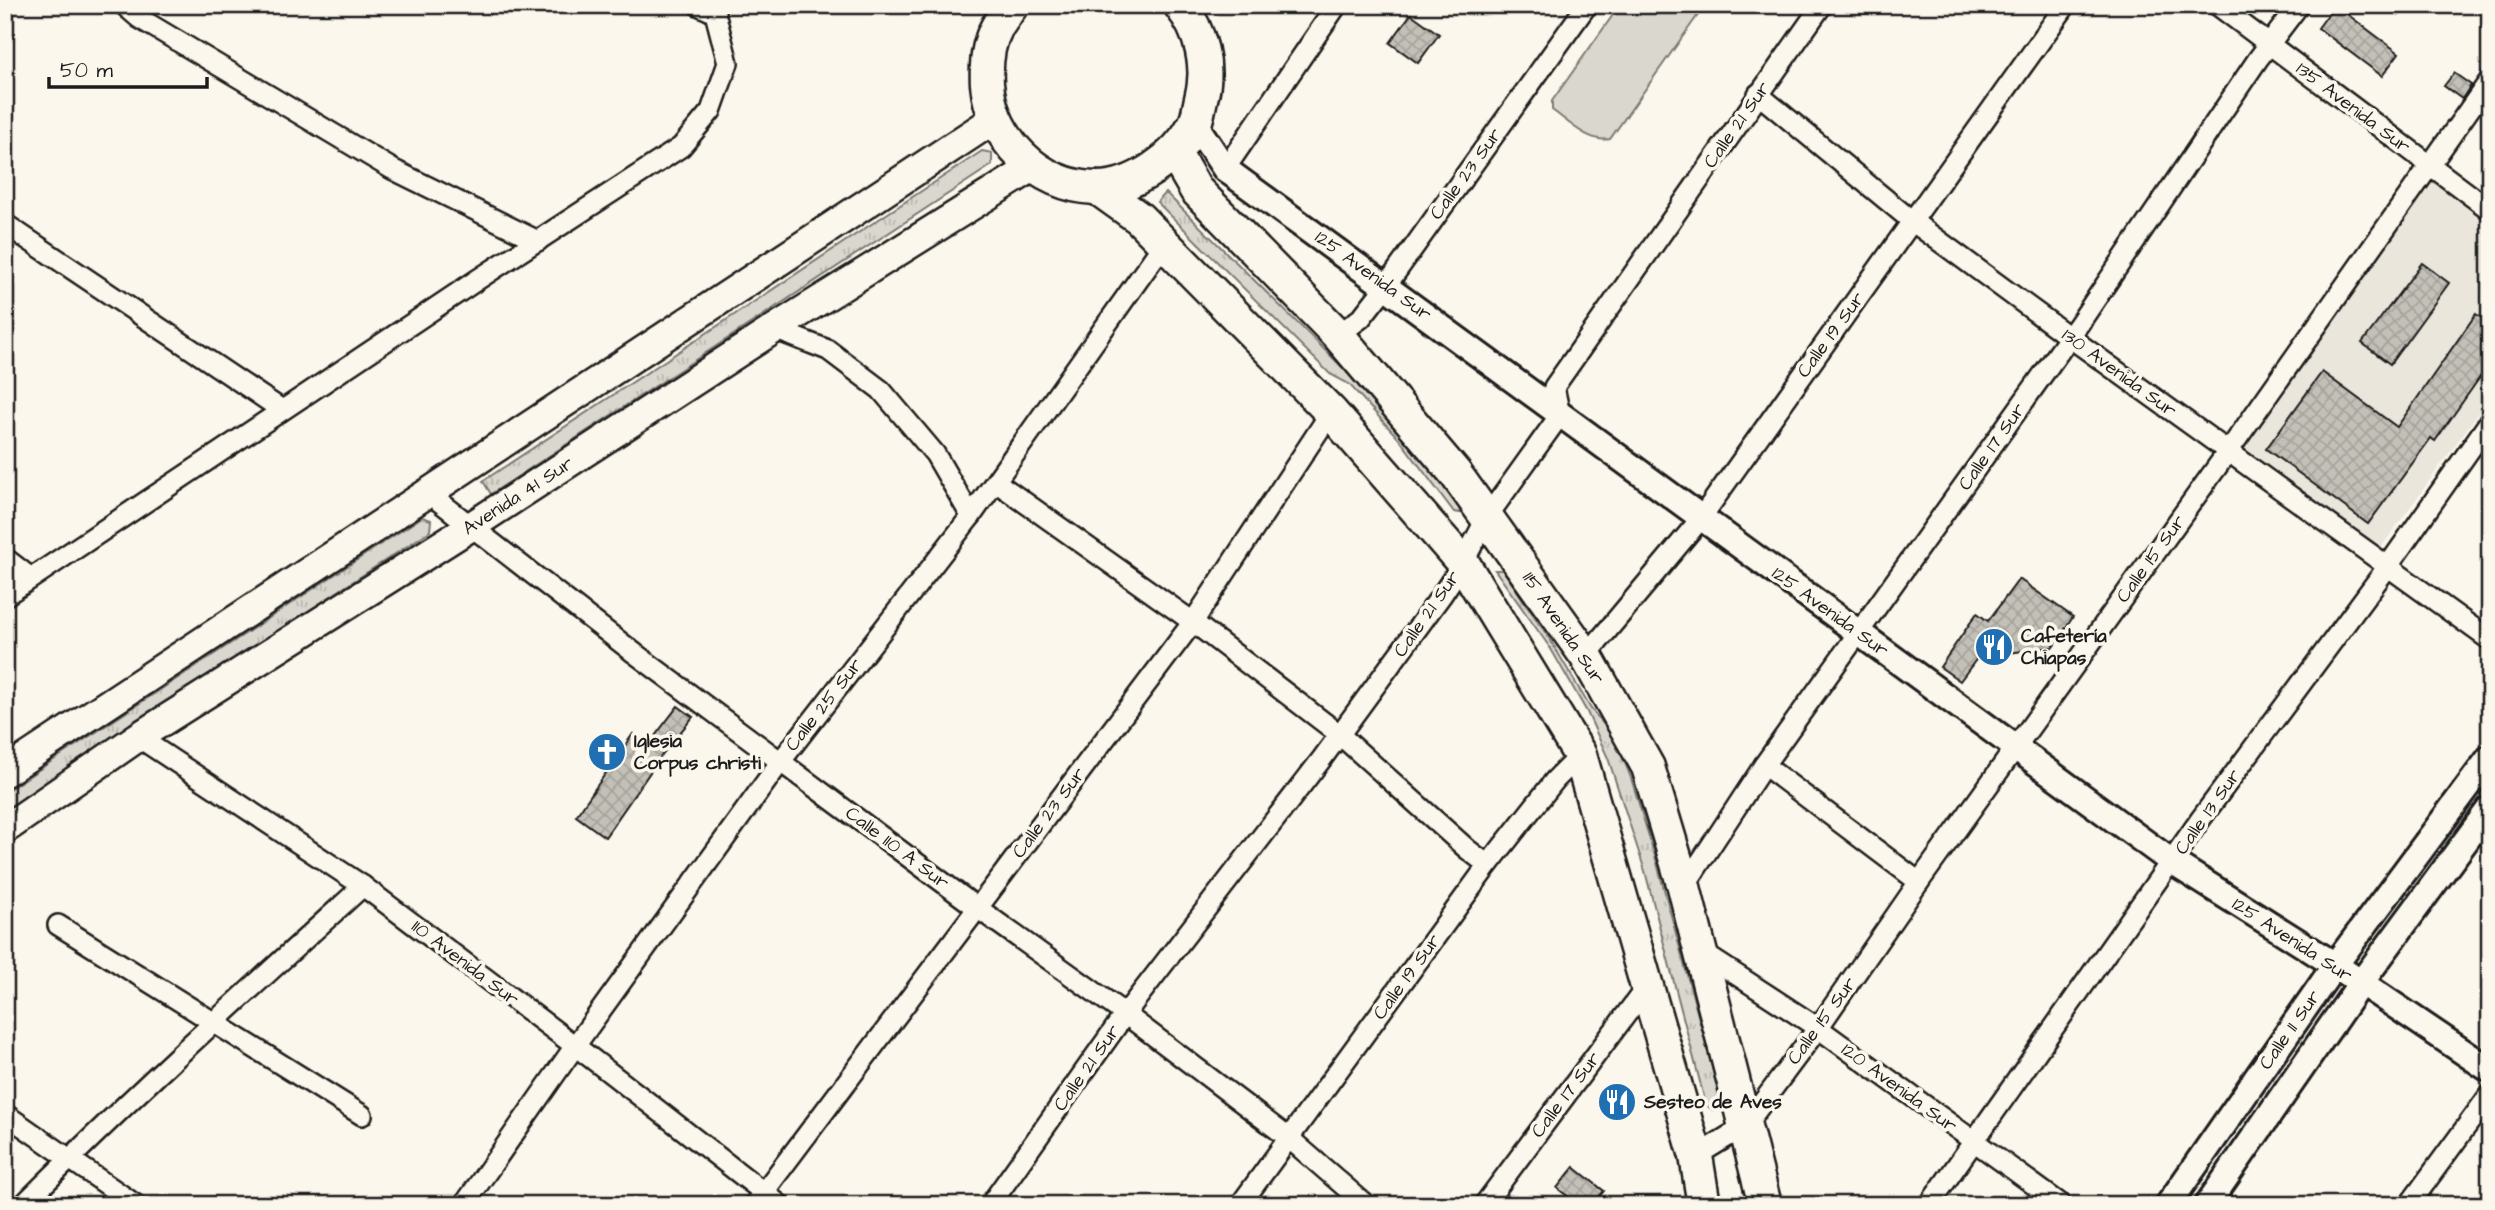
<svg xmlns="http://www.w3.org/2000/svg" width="2495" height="1210" font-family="'Architects Daughter',sans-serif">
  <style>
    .built { fill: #eae6dc }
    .grass { fill: url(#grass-tufts); stroke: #7b7a75; stroke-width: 2 }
    .garden { fill: #dad7ce; stroke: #7b7a75; stroke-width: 2 }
    .building { fill: url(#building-cross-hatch); stroke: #1c1c1c; stroke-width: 2 }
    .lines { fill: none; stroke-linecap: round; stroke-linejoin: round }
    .minor-casing { stroke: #1c1c1c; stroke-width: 24 }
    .tertiary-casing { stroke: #1c1c1c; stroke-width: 30 }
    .secondary-casing { stroke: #1c1c1c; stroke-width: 33 }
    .primary-casing { stroke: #1c1c1c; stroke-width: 37 }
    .minor { stroke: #fbf7ec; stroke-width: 19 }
    .tertiary { stroke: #fbf7ec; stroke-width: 24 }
    .secondary { stroke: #fbf7ec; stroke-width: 28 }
    .primary { stroke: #fbf7ec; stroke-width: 32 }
    .labels { text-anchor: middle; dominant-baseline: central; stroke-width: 7; stroke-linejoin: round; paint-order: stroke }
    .street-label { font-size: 19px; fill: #1c1c1c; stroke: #fbf7ec }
    .poi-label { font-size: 19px; font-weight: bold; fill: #1c1c1c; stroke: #fbf7ec; text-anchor: start }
  </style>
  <defs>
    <pattern id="grass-tufts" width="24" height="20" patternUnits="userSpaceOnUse" patternTransform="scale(1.75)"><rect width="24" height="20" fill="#dad7ce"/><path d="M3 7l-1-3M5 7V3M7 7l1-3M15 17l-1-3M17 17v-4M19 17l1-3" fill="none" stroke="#bab8b0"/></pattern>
    <pattern id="building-cross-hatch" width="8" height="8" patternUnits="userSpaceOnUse" patternTransform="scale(1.75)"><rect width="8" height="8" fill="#c3c0b8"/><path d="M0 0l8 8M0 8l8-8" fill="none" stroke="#a7a49e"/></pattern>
  </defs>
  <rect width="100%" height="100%" fill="#fbf7ec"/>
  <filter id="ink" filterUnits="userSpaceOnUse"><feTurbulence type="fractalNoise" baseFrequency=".0143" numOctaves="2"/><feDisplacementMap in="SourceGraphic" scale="14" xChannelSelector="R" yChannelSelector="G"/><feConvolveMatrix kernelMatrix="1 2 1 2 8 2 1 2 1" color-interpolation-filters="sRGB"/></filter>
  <g filter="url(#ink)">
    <path class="built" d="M 2435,178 L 2490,219 L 2490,397 L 2380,549 L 2240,446 Z"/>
    <g class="grass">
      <path d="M 982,151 L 992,153 L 992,165 L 491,494 L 483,481 Z"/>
      <path d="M 1166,193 L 1345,370 L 1404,436 L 1459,507 L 1460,513 L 1454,512 L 1400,440 L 1349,384 L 1330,374 L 1157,202 Z"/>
      <path d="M 422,517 L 431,520 L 430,531 L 5,810 L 5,792 Z"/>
      <path d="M 1495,570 L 1503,570 L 1551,641 L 1591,709 L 1615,738 L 1631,778 L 1657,863 L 1721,1101 L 1713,1110 L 1706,1105 L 1645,871 L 1608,758 L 1587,712 L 1551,649 Z"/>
    </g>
    <path class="garden" d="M 1620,5 L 1698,5 L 1698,15 L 1610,139 C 1589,143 1569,122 1552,110 L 1552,101 Z"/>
    <g class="building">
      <path d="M 2335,5 L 2399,53 L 2382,76 L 2318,28 Z"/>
      <path d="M 1411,14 L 1439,34 L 1418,63 L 1390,43 Z"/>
      <path d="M 2454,73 L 2471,85 L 2462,99 L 2444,86 Z"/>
      <path d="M 2422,263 L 2449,283 L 2390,364 L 2362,343 Z"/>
      <path d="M 2476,314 L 2490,324 L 2490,363 L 2435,441 L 2431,438 L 2368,524 L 2266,449 L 2322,372 L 2397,427 Z"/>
      <path d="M 2019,579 L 2073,617 L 2053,647 L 1978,657 L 1960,681 L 1940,667 L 1977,613 L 1988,621 Z"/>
      <path d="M 678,706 L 693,717 L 664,752 L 605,837 L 576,816 L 633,734 L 648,745 Z"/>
      <path d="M 1574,1167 L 1604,1191 L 1592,1205 L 1579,1205 L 1557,1188 Z"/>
    </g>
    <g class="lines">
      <defs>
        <g id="minor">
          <path d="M 124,5 L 139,18 L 392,169 L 538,241"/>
          <path d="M 2217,5 L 2490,210"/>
          <path d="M 1758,94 L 1912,221 L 2068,336 L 2490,640"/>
          <path d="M 1225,169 L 1337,5"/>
          <path d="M 5,224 L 282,410"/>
          <path d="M 774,329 L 828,350 L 881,390 L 935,454 L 971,516"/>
          <path d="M 1338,335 L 1361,318 L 1386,286 L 1587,5"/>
          <path d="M 996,482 L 1193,622 L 1339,734 L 1467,849 L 1488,865"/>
          <path d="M 427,492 L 633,652 L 976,907 L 1125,1014 L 1290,1139 L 1366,1205"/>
          <path d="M 5,558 L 31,578"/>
          <path d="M 5,596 L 477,280 L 681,147 L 711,111 L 728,63 L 715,13 L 698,5"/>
          <path d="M 1586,656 L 1698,522 L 2066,5"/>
          <path d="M 138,737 L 363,886 L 591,1058 L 780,1205"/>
          <path d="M 1764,765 L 1919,882"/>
          <path d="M 1684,887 L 1764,765 L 2079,324 L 2258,59 L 2299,5"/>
          <path d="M 58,925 L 362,1115"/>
          <path d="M 1700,951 L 1818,1028 L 2062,1205"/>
          <path d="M 5,1114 L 136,1205"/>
          <path d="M 1696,1156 L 1745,1126 L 1818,1028 L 1919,882 L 2237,439 L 2490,80"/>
          <path d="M 23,1205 C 133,1095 248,991 363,886"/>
          <path d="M 464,1205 L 575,1046 L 781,761 L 971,516 L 1165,242"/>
          <path d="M 754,1205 L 1193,622 L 1331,412"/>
          <path d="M 990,1205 L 1125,1014 L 1321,760 L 1441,596 L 1463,563 L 1487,517 L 1560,415 L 1554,387 L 1822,5"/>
          <path d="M 1240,1205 L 1488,865 L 1555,780 L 1580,755"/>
          <path d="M 1484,1205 L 1648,985"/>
          <path d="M 1929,1205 L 2200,820 L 2383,573 L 2490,421"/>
          <path d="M 2409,1205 L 2490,1094"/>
        </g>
        <g id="tertiary">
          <path d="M 1195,124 L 1225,169 L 2172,862 L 2335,965 L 2490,1070"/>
          <path d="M 2168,1205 L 2335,965 L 2490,757"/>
          <path d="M 2207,1205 L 2360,984 L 2490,808"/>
        </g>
        <g id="secondary">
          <path d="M 5,772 L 996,118"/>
          <path d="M 5,829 L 138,737 L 470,527 L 774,329 L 1033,167"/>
        </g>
        <g id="primary">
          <path d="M 1012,5 C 1007,12 1002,20 997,27 C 988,43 986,66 987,84 C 992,139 1038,186 1095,188 C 1134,189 1177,157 1194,125 C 1198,118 1199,107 1201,99 C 1210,67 1201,31 1180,5"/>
          <path d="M 1174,152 L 1196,190 L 1338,335 L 1455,473 L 1586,656 L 1648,767 L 1684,887 L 1765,1205"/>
          <path d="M 1097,188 L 1139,218 L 1331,412 L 1463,563 L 1580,755 L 1696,1156 L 1704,1205"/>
        </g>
      </defs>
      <use href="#minor" class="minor-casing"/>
      <use href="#tertiary" class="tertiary-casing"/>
      <use href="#secondary" class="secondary-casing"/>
      <use href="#primary" class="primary-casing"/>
      <use href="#minor" class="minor"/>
      <use href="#tertiary" class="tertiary"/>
      <use href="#secondary" class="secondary"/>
      <use href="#primary" class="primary"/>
    </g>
  </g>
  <defs>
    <symbol id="restaurant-disc" viewBox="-11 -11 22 22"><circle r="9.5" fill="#1f6fb2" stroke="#fbf7ec"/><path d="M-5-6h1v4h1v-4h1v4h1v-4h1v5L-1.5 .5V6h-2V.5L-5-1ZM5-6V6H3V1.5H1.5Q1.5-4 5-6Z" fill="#fff"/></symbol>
    <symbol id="church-disc" viewBox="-11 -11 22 22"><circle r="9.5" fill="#1f6fb2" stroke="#fbf7ec"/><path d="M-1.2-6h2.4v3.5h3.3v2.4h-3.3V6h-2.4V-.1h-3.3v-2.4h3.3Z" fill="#fff"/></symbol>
  </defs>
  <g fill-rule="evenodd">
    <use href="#restaurant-disc" x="1972" y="625" width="44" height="44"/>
    <use href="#church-disc" x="585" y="730" width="44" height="44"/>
    <use href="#restaurant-disc" x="1595" y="1080" width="44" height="44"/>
  </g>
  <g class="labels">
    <g class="street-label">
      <text transform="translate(2353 108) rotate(37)">135 Avenida Sur</text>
      <text transform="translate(1737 125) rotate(-55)">Calle 21 Sur</text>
      <text transform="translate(1466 174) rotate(-54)">Calle 23 Sur</text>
      <text transform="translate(1373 276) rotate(36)">125 Avenida Sur</text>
      <text transform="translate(1831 335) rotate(-54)">Calle 19 Sur</text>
      <text transform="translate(2119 373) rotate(36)">130 Avenida Sur</text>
      <text transform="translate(1992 447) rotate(-55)">Calle 17 Sur</text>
      <text transform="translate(518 496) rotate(-33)">Avenida 41 Sur</text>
      <text transform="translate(2151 559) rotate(-54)">Calle 15 Sur</text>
      <text transform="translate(1830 612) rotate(36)">125 Avenida Sur</text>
      <text transform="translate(1427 614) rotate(-55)">Calle 21 Sur</text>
      <text transform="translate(1563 628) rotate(56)">115 Avenida Sur</text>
      <text transform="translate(824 705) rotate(-52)">Calle 25 Sur</text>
      <text transform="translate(2208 812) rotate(-55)">Calle 13 Sur</text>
      <text transform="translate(1049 813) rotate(-53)">Calle 23 Sur</text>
      <text transform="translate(897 848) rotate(37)">Calle 110 A Sur</text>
      <text transform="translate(2292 940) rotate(33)">125 Avenida Sur</text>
      <text transform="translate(465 963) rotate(37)">110 Avenida Sur</text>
      <text transform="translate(1407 977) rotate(-54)">Calle 19 Sur</text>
      <text transform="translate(1822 1021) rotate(-54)">Calle 15 Sur</text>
      <text transform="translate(2290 1030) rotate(-55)">Calle 11 Sur</text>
      <text transform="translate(1087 1068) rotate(-55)">Calle 21 Sur</text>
      <text transform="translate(1899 1088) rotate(36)">120 Avenida Sur</text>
      <text transform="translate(1566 1095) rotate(-53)">Calle 17 Sur</text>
    </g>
    <g class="poi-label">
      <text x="2021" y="636">Cafetería<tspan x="2021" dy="22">Chiapas</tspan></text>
      <text x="634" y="741">Iglesia<tspan x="634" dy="22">Corpus christi</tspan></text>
      <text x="1644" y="1102">Sesteo de Aves</text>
    </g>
  </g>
  <rect width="2495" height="1210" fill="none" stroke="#fbf7ec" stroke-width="28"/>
  <rect x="14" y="14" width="2467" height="1182" fill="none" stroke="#1c1c1c" stroke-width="2.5" filter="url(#ink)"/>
  <path d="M49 77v10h158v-10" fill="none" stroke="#1c1c1c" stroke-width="3.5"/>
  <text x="60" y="77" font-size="21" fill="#1c1c1c" stroke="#fbf7ec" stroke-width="5" paint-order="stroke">50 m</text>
</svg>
